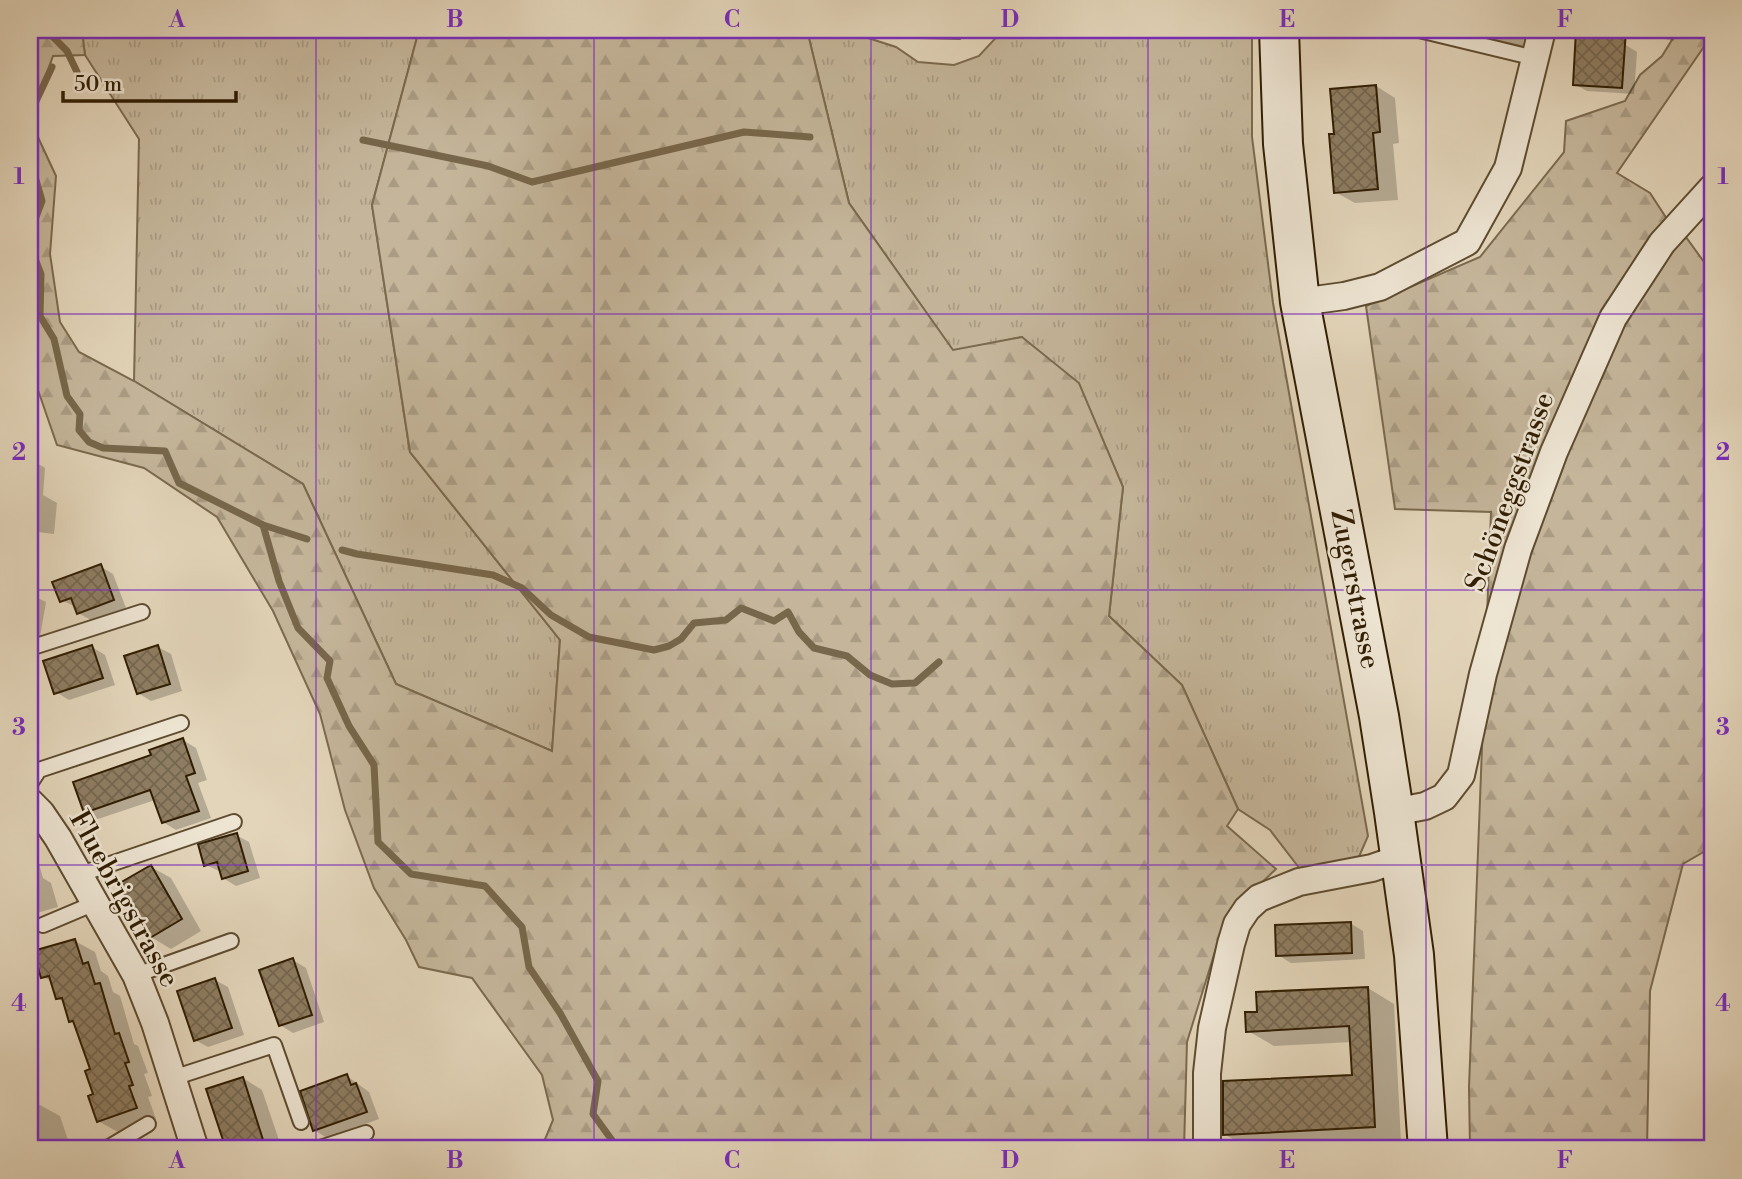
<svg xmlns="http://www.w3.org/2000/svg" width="1742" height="1179" font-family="'Libre Bodoni',serif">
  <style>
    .grass { fill: url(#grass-tufts); stroke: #7b6a4e; stroke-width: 2 }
    .forest { fill: url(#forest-firs); stroke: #7b6a4e; stroke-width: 2 }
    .shadow { fill: #0003 }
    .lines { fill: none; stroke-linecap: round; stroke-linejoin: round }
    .stream { stroke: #77674b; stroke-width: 7 }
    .building { fill: url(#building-cross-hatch); stroke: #311e02; stroke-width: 2 }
    .service-casing { stroke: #5e4c30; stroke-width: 18 }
    .minor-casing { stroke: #5e4c30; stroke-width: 30 }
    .secondary-casing { stroke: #311e02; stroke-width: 42 }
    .service { stroke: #ede4d2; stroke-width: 14 }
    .minor { stroke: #ede4d2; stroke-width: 26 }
    .secondary { stroke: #ede4d2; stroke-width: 38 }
    .grid { fill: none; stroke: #7b2cbf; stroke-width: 2; stroke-opacity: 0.55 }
    .labels { text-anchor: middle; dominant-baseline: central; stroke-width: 5; stroke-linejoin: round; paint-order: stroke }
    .street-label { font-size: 28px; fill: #311e02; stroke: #ede4d2 }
    .neatline { fill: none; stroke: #7b2cbf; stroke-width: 2.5 }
    .grid-label { font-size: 23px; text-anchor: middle; font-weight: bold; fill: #7b2cbf }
  </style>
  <defs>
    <pattern id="grass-tufts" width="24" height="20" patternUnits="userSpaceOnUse" patternTransform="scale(1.75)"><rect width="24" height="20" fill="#c5b69b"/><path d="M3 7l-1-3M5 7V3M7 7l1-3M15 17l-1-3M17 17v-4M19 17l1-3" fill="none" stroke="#aa9c84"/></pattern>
    <pattern id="forest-firs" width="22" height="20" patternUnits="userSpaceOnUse" patternTransform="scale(1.75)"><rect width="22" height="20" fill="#c5b69b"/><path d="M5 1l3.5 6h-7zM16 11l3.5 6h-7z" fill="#aa9c84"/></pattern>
    <pattern id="building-cross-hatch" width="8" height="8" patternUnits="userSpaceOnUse" patternTransform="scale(1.75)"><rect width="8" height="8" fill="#8e7d62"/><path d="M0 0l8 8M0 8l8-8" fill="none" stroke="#75664f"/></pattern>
  </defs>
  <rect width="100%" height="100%" fill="#e3d5ba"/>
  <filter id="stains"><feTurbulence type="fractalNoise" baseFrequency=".00286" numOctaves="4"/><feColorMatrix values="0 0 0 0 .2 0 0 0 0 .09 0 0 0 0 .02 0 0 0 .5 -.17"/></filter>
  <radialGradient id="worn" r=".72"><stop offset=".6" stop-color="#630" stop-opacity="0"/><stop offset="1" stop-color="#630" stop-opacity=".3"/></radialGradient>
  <g class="grass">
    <path d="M 81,30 L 419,30 L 372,205 L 410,452 L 560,640 L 552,751 L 396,684 L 303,484 L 134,381 L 139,139 L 85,55 Z"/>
    <path d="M 807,30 L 854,30 L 862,36 L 896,47 L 918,62 L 954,65 L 979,56 L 1003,30 L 1252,30 L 1252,137 L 1273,303 L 1368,836 L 1358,859 L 1300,869 L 1270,830 L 1238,809 L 1182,685 L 1109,616 L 1123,487 L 1022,337 L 953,351 L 849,203 Z"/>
    <path d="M 904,30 L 966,30 L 960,39 L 919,38 Z"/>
  </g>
  <g class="forest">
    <path d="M 30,30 L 82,30 L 85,55 L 53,56 L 30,120 L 56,176 L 50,254 L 60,322 L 79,352 L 134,381 L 303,484 L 396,684 L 552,751 L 560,640 L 410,452 L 372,205 L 419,30 L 807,30 L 849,203 L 953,350 L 1022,337 L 1079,383 L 1123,487 L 1109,616 L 1182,685 L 1238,809 L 1227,826 L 1276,869 L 1226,916 L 1187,1042 L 1184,1149 L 541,1149 L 553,1120 L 542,1075 L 472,978 L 419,967 L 406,940 L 374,888 L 345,810 L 320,714 L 273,611 L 217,517 L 144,468 L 57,445 L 30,367 Z"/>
    <path d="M 1678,30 L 1712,30 L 1712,35 L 1617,173 L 1650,193 L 1669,222 L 1683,233 L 1712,273 L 1712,847 L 1683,864 L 1650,991 L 1647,1149 L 1470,1149 L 1469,1087 L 1491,512 L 1395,509 L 1366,306 L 1480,257 L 1564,152 L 1566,121 L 1625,101 L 1640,75 L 1662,56 Z"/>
  </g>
  <g class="shadow">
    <path d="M 1453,30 L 1526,30 L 1522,48 Z"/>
    <path d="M 1634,30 L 1676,30 L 1674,41 L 1642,34 Z"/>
    <path d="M 1624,44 L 1637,52 L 1634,94 L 1587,91 L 1574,84 Z"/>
    <path d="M 1376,86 L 1395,98 L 1399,143 L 1393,144 L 1398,200 L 1355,203 L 1335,192 L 1336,135 Z"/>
    <path d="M 30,459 L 45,468 L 43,495 L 57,503 L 54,534 L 30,531 Z"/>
    <path d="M 100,566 L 113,574 L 126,608 L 91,620 L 78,613 L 76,607 L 61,600 Z"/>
    <path d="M 30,594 L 46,602 L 40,637 L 30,635 Z"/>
    <path d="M 92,647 L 105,655 L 115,685 L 69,700 L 56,692 Z"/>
    <path d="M 158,647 L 171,654 L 182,691 L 151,701 L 138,693 Z"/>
    <path d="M 30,712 L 37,733 L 30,736 Z"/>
    <path d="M 183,740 L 196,748 L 207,780 L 198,783 L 211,818 L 176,830 L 163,822 L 155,800 L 98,819 L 85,812 Z"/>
    <path d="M 236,835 L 249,842 L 260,878 L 236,886 L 223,878 L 221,872 L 206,865 Z"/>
    <path d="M 30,855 L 38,860 L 43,878 L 51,883 L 58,907 L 30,915 Z"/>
    <path d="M 151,867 L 171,878 L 201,931 L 171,949 L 151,937 Z"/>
    <path d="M 1350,923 L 1363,931 L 1365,959 L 1291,963 L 1278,955 Z"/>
    <path d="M 75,941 L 95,952 L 101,971 L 108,976 L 113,992 L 120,996 L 134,1044 L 138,1046 L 148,1073 L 144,1074 L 152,1096 L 148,1097 L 156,1119 L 118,1132 L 98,1121 L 92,1070 L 76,1023 L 71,1020 L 66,1003 L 57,998 L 53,982 L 43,977 Z"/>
    <path d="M 293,960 L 306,968 L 324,1022 L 293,1033 L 280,1025 Z"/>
    <path d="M 215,980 L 228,987 L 244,1035 L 208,1047 L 195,1040 Z"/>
    <path d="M 1368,988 L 1394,1004 L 1401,1142 L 1251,1149 L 1224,1134 L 1354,1076 L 1352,1042 L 1274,1046 L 1248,1031 L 1259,1013 Z"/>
    <path d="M 347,1076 L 369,1092 L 379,1119 L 327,1138 L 314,1130 Z"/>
    <path d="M 243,1078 L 262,1090 L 282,1149 L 227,1149 L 208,1090 Z"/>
    <path d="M 30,1087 L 36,1106 L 40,1105 L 60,1116 L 68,1140 L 60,1143 L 62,1149 L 30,1149 Z"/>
  </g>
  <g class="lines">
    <g class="stream">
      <path d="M 46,30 L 67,51 L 77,72"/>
      <path d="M 30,114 L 52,67"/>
      <path d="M 363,140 L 488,166 L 532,182 L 744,132 L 810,137"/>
      <path d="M 30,159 L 42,201 L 30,233"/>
      <path d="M 30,246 L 41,274 L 40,316 L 54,339 L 67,396 L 80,414 L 79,430 L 89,442 L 103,448 L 165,451 L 179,483 L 263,525 L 307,539"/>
      <path d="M 263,525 L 279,581 L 298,628 L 330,661 L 327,678 L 349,726 L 374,765 L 378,842 L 411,874 L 485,886 L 522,927 L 529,967 L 560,1013 L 598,1081 L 593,1114 L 614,1143 L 614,1149"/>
      <path d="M 342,550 L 357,554 L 493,575 L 522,588 L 551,615 L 589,637 L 654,650 L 669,646 L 681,639 L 694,623 L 726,620 L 741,608 L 774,621 L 788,612 L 799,632 L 814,648 L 847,656 L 870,675 L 892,684 L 915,683 L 939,662"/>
    </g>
  </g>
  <g class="building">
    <path d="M 1576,30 L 1626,30 L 1622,88 L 1573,85 Z"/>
    <path d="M 1376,85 L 1380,132 L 1373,133 L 1378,189 L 1334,193 L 1329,134 L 1334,134 L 1330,89 Z"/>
    <path d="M 101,564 L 114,600 L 77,614 L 71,598 L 60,602 L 52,582 Z"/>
    <path d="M 92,645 L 103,678 L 54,694 L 43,661 Z"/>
    <path d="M 158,645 L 170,684 L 137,694 L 124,656 Z"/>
    <path d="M 183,738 L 195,773 L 186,776 L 199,811 L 162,823 L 150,790 L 84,813 L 73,782 L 151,755 L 149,750 Z"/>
    <path d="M 237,833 L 248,871 L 222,879 L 217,862 L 204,866 L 198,844 Z"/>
    <path d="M 151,865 L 182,919 L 150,938 L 118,884 Z"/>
    <path d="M 1351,922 L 1352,953 L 1276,956 L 1275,925 Z"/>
    <path d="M 75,939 L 83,964 L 88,962 L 95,984 L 100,983 L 115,1034 L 119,1033 L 129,1062 L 125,1063 L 133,1085 L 129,1086 L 137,1108 L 97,1122 L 88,1096 L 93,1094 L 85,1071 L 90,1069 L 73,1021 L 69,1022 L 62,998 L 56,999 L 49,976 L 41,978 L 33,951 Z"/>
    <path d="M 293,958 L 312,1015 L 279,1026 L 259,970 Z"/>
    <path d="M 215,978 L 232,1028 L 194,1041 L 177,991 Z"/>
    <path d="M 1368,987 L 1375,1127 L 1223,1135 L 1223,1081 L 1352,1075 L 1349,1026 L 1246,1032 L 1245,1012 L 1257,1012 L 1256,992 Z"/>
    <path d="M 347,1074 L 351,1085 L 356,1083 L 367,1112 L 313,1131 L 300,1091 Z"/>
    <path d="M 243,1077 L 264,1143 L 245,1149 L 226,1149 L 206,1089 Z"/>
  </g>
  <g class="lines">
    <defs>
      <g id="service">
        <path d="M 1419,30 L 1535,58"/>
        <path d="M 30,648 L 142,612"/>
        <path d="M 30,784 L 39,770 L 181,723"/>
        <path d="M 78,875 L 234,822"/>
        <path d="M 43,925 L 95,903"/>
        <path d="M 136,975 L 231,941"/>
        <path d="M 173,1078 L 274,1045 L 301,1122"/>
        <path d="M 106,1149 L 148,1124"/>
        <path d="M 317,1149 L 366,1133"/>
      </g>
      <g id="minor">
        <path d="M 1300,302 L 1344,296 L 1380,287 L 1467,242 L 1508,168 L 1542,30"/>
        <path d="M 30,802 L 41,813 L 58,838 L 136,975 L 155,1023 L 195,1149"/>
        <path d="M 1394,812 L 1425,806 L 1444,797 L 1461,775 L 1483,674 L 1518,549 L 1554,452 L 1613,318 L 1662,243 L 1712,188"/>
        <path d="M 1207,1149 L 1207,1073 L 1212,1028 L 1231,944 L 1237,924 L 1247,909 L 1259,898 L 1299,882 L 1372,868 L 1401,858"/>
      </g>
      <path id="secondary" d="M 1279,30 L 1283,144 L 1300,302 L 1379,716 L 1394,812 L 1414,955 L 1428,1149"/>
    </defs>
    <use href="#service" class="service-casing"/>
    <use href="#minor" class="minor-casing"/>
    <use href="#secondary" class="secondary-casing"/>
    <use href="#service" class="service"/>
    <use href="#minor" class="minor"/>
    <use href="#secondary" class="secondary"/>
  </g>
  <path class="grid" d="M 316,30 L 316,1149M 594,30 L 594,1149M 871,30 L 871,1149M 1148,30 L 1148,1149M 1426,30 L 1426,1149M 30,314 L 1712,314M 30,590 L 1712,590M 30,865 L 1712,865"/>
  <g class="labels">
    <g class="street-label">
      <text transform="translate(1510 492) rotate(-70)">Schöneggstrasse</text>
      <text transform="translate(1355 589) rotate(79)">Zugerstrasse</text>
      <text transform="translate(124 899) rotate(61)">Fluebrigstrasse</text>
    </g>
  </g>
  <rect width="1742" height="1179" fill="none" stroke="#e3d5ba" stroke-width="77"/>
  <path d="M63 91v10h173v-10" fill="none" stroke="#311e02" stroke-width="3.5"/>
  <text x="74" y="91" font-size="21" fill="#311e02" stroke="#ede4d2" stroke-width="5" paint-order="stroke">50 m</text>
  <rect x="38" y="38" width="1666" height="1102" class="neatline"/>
  <g class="grid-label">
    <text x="177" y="27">A</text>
    <text x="455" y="27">B</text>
    <text x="732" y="27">C</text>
    <text x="1010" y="27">D</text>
    <text x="1287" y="27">E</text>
    <text x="1565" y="27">F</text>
    <text x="19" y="184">1</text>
    <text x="1723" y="184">1</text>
    <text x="19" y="460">2</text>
    <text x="1723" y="460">2</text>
    <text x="19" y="735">3</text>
    <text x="1723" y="735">3</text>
    <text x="19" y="1011">4</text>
    <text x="1723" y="1011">4</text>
    <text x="177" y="1168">A</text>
    <text x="455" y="1168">B</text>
    <text x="732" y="1168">C</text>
    <text x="1010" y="1168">D</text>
    <text x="1287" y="1168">E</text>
    <text x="1565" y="1168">F</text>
  </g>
  <rect width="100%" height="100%" filter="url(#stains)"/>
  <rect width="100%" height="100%" fill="url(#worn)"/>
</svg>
